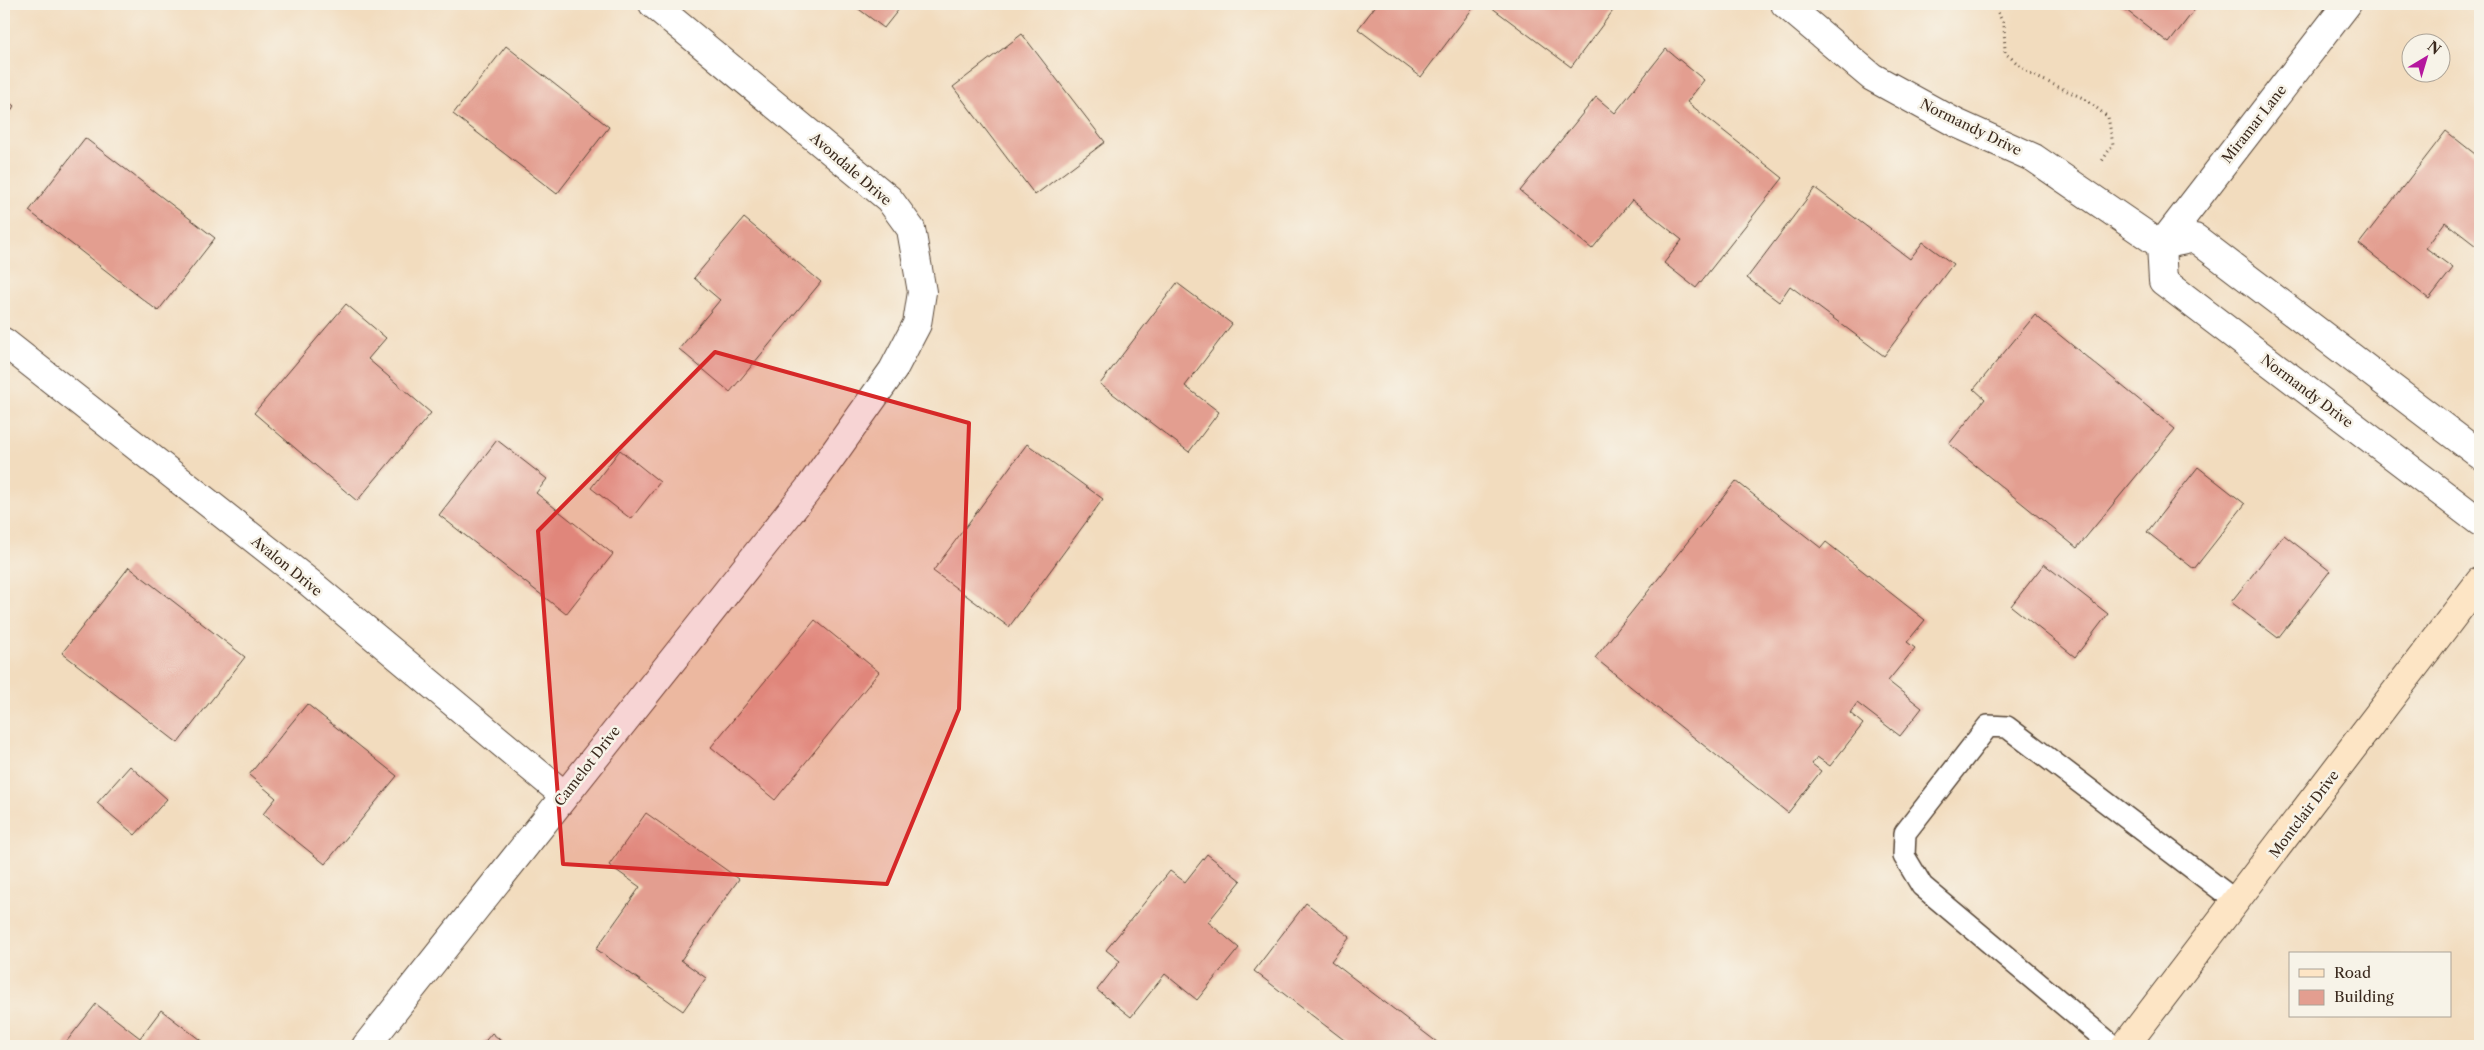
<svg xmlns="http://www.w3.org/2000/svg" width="2484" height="1050" font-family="'Libre Caslon Text',serif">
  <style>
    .building { fill: #e39e90 }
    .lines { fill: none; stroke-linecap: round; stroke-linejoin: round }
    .lane-casing { stroke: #564536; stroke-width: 24 }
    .street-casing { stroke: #564536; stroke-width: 30 }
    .secondary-casing { stroke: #564536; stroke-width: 30 }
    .path { stroke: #564536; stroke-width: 3; stroke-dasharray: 1 4; stroke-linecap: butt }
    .lane { stroke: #fff; stroke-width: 21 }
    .street { stroke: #fff; stroke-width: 28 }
    .secondary { stroke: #fde5c5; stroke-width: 28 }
    .marked { fill: #d62828; fill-opacity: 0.2; stroke: #d62828; stroke-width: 4; stroke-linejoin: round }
    .labels { text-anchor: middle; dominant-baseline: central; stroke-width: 5; stroke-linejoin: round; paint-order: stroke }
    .street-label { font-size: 14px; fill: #3b2a1e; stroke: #f7f3e8 }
  </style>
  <rect width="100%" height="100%" fill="#f7f3e8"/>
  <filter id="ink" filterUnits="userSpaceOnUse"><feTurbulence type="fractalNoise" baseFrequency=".02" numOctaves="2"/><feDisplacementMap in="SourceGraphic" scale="10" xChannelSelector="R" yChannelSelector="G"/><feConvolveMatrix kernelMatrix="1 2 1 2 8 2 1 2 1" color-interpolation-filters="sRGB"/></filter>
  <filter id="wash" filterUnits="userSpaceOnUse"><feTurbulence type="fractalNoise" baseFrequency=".0096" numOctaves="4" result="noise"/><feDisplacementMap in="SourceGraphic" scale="20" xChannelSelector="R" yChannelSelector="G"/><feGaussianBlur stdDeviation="1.12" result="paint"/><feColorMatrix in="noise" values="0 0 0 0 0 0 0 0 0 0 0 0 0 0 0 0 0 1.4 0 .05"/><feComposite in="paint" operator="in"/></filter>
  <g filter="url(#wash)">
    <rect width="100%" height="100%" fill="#f2dcbe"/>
    <g id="blocks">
      <g class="building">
        <path d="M 852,4 L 903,4 L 884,28 Z"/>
        <path d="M 1377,4 L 1476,4 L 1421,77 L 1358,29 Z"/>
        <path d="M 1487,4 L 1618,4 L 1571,67 Z"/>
        <path d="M 2118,4 L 2199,4 L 2169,43 Z"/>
        <path d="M 1022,34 L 1105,142 L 1035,195 L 953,87 Z"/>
        <path d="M 506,46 L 609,127 L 557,194 L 453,114 Z"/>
        <path d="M 1666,49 L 1704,80 L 1687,102 L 1783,178 L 1696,288 L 1664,263 L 1682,240 L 1632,200 L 1592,249 L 1520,191 L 1596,97 L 1615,113 Z"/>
        <path d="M 4,98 L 14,106 L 4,121 Z"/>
        <path d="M 2446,131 L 2480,158 L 2480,249 L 2445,222 L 2426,248 L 2453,268 L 2429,299 L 2359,244 Z"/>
        <path d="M 85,138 L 215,238 L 158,311 L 29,211 Z"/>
        <path d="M 1815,188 L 1910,259 L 1923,242 L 1953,264 L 1884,356 L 1790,286 L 1779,302 L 1747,278 Z"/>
        <path d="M 744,218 L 821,282 L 730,392 L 679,349 L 720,300 L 694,278 Z"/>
        <path d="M 1177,283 L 1232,324 L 1185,386 L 1219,412 L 1189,452 L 1100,384 Z"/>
        <path d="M 346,304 L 386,338 L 368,359 L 431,413 L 357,501 L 254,413 Z"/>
        <path d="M 2035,315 L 2175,429 L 2077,548 L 1949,444 L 1985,399 L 1974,389 Z"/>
        <path d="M 497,440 L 547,479 L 536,493 L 613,554 L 566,614 L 439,515 Z"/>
        <path d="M 1027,444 L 1103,499 L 1009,627 L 933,571 Z"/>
        <path d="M 620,450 L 660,482 L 631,519 L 591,488 Z"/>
        <path d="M 2198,467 L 2245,504 L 2194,569 L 2147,532 Z"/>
        <path d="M 1736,481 L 1821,548 L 1826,542 L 1925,620 L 1907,642 L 1915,648 L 1888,681 L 1922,708 L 1900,736 L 1857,703 L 1850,713 L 1863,724 L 1830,766 L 1817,757 L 1812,764 L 1821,771 L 1788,813 L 1595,658 Z"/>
        <path d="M 2284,535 L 2330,571 L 2278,638 L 2231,602 Z"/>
        <path d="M 2044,564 L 2108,614 L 2075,657 L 2011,606 Z"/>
        <path d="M 129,567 L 245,657 L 178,743 L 62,653 Z"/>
        <path d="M 815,620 L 879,672 L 775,800 L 711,747 Z"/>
        <path d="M 307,704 L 397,776 L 325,864 L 263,814 L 276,798 L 249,775 Z"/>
        <path d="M 130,766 L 167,799 L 135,835 L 97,803 Z"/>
        <path d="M 646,813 L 739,879 L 681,960 L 706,978 L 683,1011 L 596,949 L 640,887 L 609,865 Z"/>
        <path d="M 1207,854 L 1241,881 L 1208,922 L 1239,948 L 1197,1000 L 1165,974 L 1131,1017 L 1097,990 L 1120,961 L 1106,950 L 1170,871 L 1185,882 Z"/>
        <path d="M 1306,903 L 1350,937 L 1331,961 L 1442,1046 L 1352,1046 L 1254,971 Z"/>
        <path d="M 96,1004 L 140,1038 L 161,1010 L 208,1046 L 63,1046 Z"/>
        <path d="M 492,1033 L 507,1046 L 481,1046 Z"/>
      </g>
    </g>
  </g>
  <g filter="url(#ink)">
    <use href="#blocks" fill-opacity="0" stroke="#564536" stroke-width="1"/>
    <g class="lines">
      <defs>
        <path id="lane" d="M 2113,1046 L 1922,886 L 1904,856 L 1905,833 L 1988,726 L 2007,727 L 2237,902"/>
        <g id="street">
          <path d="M 1785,4 L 1872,77 L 1956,123 L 2034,158 L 2161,245 L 2195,238 L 2480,455"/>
          <path d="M 2347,4 L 2161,245 L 2163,281 L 2480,522"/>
          <path d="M 4,342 L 310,583 L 564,795"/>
          <path d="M 366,1046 L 810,487 L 893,370 L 917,324 L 922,292 L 911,229 L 889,199 L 653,4"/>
        </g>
        <path id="secondary" d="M 2125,1046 L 2480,581"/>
      </defs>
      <use href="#lane" class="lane-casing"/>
      <use href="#street" class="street-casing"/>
      <use href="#secondary" class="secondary-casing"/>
      <path class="path" d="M 1993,4 L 2004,24 L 2005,53 L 2030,74 L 2085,99 L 2108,117 L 2113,144 L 2102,161"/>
      <use href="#lane" class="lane"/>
      <use href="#street" class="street"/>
      <use href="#secondary" class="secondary"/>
    </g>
  </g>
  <path class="marked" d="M 715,352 L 969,423 L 959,709 L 887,884 L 563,864 L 538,531 Z"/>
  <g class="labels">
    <g class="street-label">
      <text transform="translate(2254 124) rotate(-52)">Miramar Lane</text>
      <text transform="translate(1971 127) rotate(26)">Normandy Drive</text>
      <text transform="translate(851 169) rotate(41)">Avondale Drive</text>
      <text transform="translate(2307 391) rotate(37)">Normandy Drive</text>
      <text transform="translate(287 566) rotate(39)">Avalon Drive</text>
      <text transform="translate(587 766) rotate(-52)">Camelot Drive</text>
      <text transform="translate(2304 814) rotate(-53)">Montclair Drive</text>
    </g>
  </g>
  <rect width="2484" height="1050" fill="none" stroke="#f7f3e8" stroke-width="20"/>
  <rect x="2289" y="952" width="162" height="65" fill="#f7f3e8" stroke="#aca397"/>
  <rect x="2299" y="969" width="25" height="8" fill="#fde5c5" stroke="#aca397"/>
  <text x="2334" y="978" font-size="15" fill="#3b2a1e">Road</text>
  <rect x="2299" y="990" width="25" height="15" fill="#e39e90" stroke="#aca397"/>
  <text x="2334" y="1002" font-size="15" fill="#3b2a1e">Building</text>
  <g transform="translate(2426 58) rotate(38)"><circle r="24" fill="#f7f3e8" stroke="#aca397"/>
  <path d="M0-4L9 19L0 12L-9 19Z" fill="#b5179e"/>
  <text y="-8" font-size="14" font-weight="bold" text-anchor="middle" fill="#3b2a1e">N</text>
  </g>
</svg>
